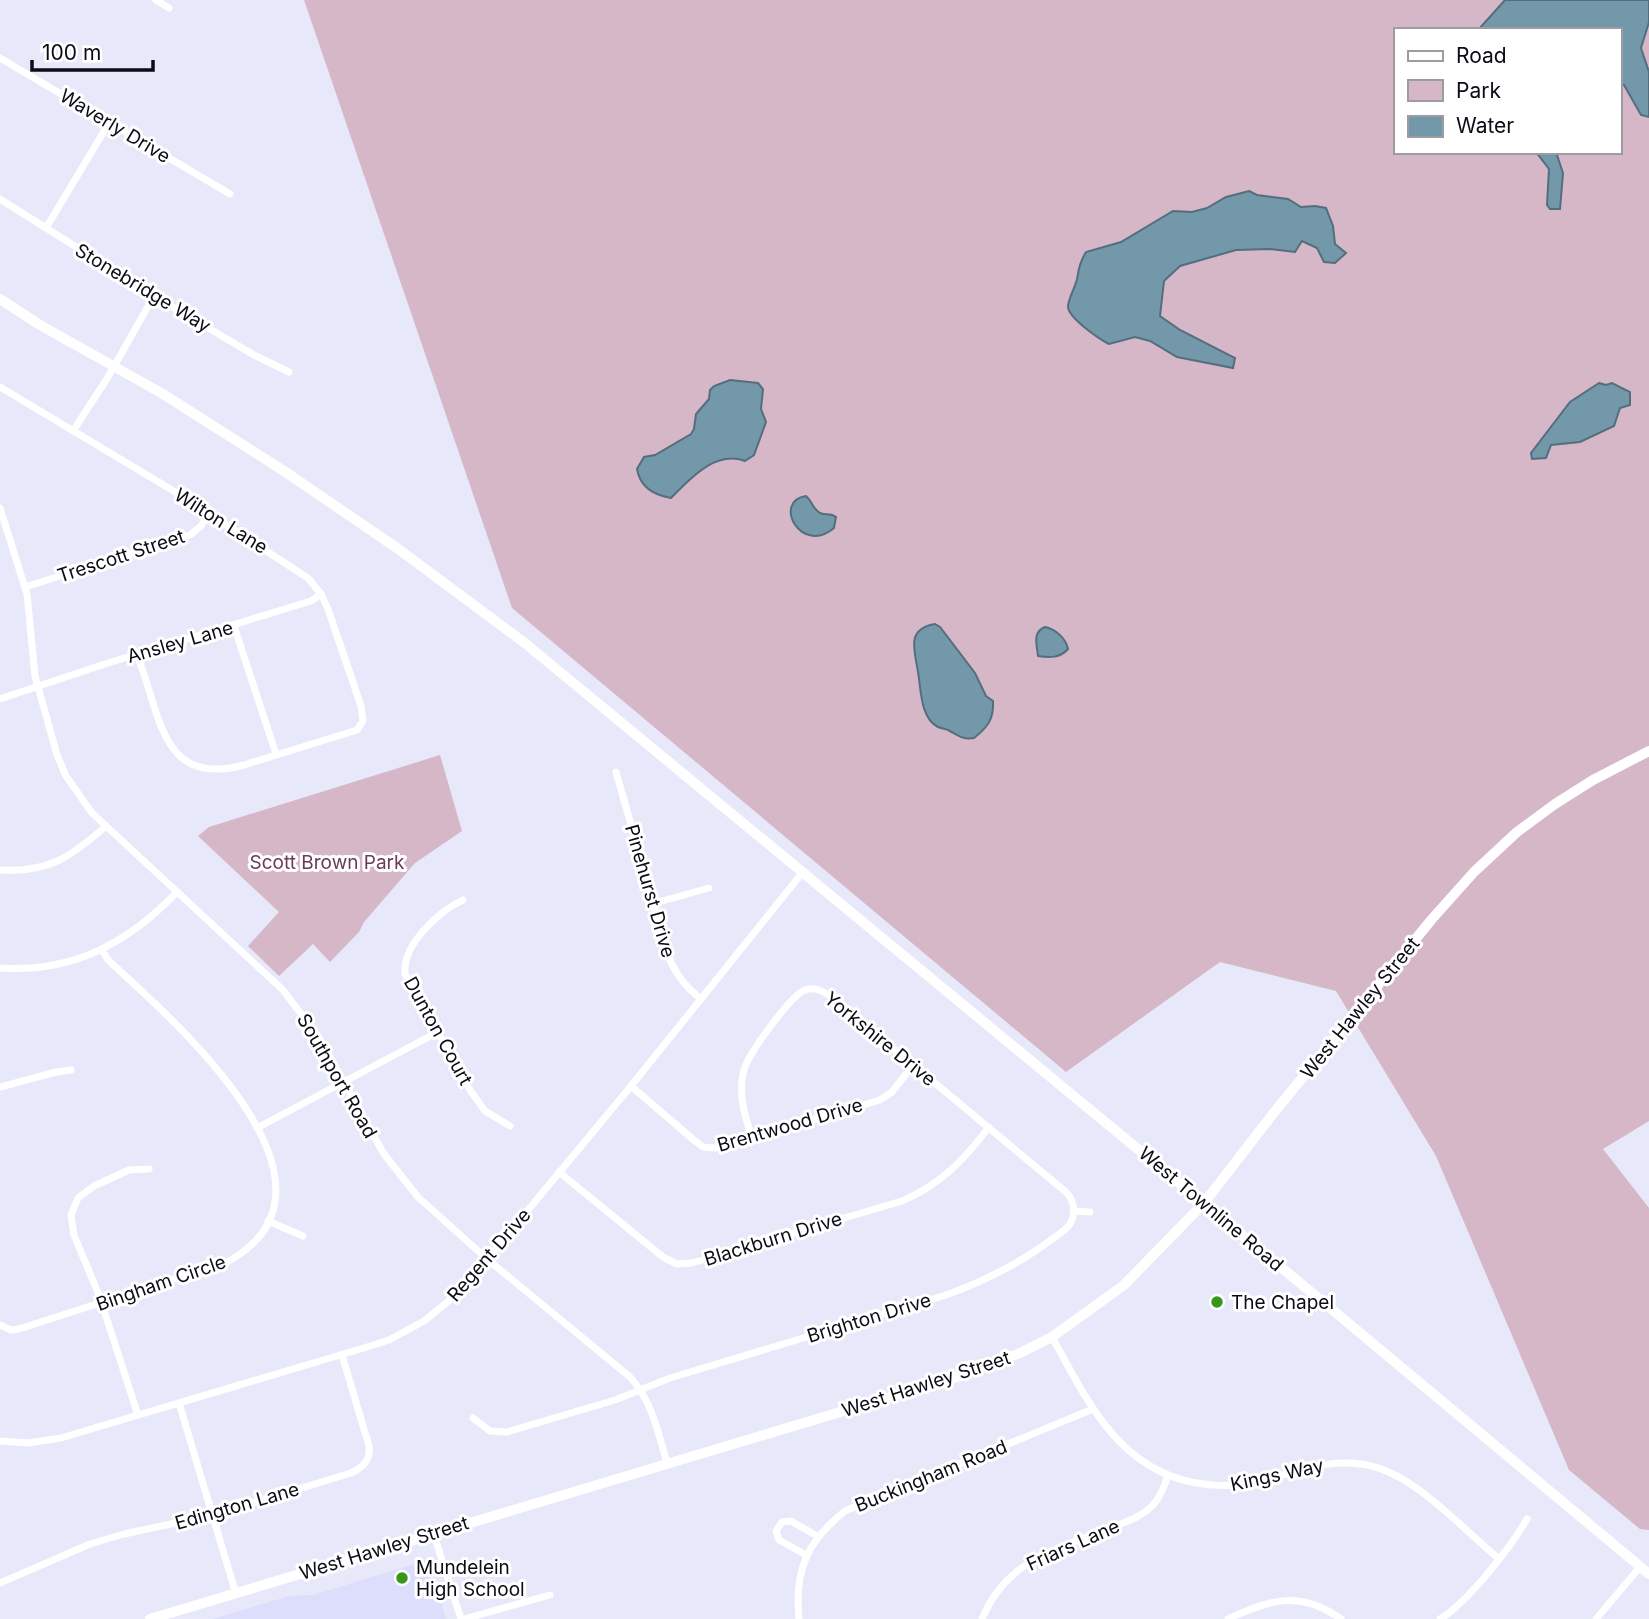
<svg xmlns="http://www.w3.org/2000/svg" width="1649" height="1619" font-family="Inter,sans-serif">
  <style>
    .built { fill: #ddddfc }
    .green { fill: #d5b7c7; fill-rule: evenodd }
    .water { fill: #7398a9; stroke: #546e7d; stroke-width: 2 }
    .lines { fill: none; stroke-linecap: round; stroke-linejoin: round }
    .street { stroke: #fff; stroke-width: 7 }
    .secondary { stroke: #fff; stroke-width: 10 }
    .primary { stroke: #fff; stroke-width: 10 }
    .poi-dot { fill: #37971a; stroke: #fff; stroke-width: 2.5 }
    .labels { text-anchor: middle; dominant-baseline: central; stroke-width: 6; stroke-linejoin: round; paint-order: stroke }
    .street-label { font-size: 19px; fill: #0b0b15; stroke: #fff }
    .park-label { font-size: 19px; fill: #6b3b57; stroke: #fff }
    .poi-label { font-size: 19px; fill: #0b0b15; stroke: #fff; text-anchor: start }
  </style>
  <rect width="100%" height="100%" fill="#e8e8fb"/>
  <path class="built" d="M 428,1560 L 446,1619 L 212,1619 L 289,1596 L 313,1595 Z"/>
  <g class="green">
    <path d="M 304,0 L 1649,0 L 1649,1121 L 1603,1149 L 1649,1208 L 1649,1530 L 1640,1529 L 1569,1470 L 1436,1156 L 1336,991 L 1220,962 L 1066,1072 L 512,608 ZM 1395,30 L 1619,30 L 1619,152 L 1395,152 Z"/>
    <path d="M 440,755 L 462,831 L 415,863 L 364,922 L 359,932 L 330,962 L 313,944 L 279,976 L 248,946 L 279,912 L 198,836 L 209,827 Z"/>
  </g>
  <g class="water">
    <path d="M 1505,0 L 1649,0 L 1649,22 L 1641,48 L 1649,72 L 1649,117 L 1641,115 L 1624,85 L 1619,85 L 1619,30 L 1478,30 Z"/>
    <path d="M 1536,152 L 1556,152 L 1563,173 L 1560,209 L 1550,209 L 1547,205 L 1549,169 Z"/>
    <path d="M 1249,191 L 1257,195 L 1288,199 L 1301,207 L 1315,206 L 1326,208 L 1333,226 L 1335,244 L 1346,253 L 1335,263 L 1324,262 L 1317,248 L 1302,241 L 1295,252 L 1270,249 L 1236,250 L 1180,266 L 1164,281 L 1160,316 L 1180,330 L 1235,358 L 1233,368 L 1177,357 L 1150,341 L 1135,337 L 1109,344 C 1099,339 1067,317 1068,306 C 1069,297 1075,288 1077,279 C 1079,268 1080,262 1086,252 L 1121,242 L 1173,211 L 1192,212 L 1207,208 L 1226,197 Z"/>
    <path d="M 730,380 L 758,383 L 763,389 L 761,409 L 766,422 L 754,455 L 745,461 C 715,450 690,479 671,498 C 653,495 640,487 637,469 L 644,457 L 655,455 L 691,434 L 694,429 L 696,414 L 709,399 L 710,390 L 714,386 Z"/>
    <path d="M 1599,383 L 1606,385 L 1612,383 L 1630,392 L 1630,405 L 1620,408 L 1614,426 L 1580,442 L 1551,445 L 1546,458 L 1532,459 L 1531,453 L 1570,402 Z"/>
    <path d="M 806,496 C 812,501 813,509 820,513 C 827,516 830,512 836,517 L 834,528 C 801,556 772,501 806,496 Z"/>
    <path d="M 935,624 L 940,627 L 975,673 L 986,696 L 993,701 C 994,719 988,727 974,738 C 962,740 958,735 948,730 C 945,729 941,728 938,727 C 920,718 921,688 918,672 C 915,651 905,629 935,624 Z"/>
    <path d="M 1045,627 C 1055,629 1066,638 1068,649 C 1060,658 1050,658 1038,656 C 1037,645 1032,632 1045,627 Z"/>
  </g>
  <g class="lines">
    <g class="street">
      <path d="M 156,0 L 169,8"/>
      <path d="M 0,58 L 230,194"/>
      <path d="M 0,199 L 154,296 L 254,355 L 289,372"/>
      <path d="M 46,228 L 109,123"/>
      <path d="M 0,387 L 172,490 L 308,578 L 321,594 L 328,609 L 361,706 L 363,721 L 357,730 L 244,765 C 159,788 161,712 137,655"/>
      <path d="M 73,431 L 108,377 L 154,296"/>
      <path d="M 0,508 L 27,594 L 35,676 L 57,755 L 66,776 L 92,813 L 283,990 L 319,1038 L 384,1154 L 418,1197 L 487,1259 L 630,1377 C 652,1401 658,1432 667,1463"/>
      <path d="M 25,587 L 190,535 L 201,526 L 209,514"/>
      <path d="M 234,626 L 276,754"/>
      <path d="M 0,699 L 108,663 L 311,601 L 321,594"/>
      <path d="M 616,772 L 669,958 C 677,976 686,987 701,999"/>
      <path d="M 0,870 C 48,873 71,857 106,826"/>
      <path d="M 463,900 C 439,911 402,945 405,974 L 470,1090 L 485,1111 L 510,1126"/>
      <path d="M 655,903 L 709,888"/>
      <path d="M 0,968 C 73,973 128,943 177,892"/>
      <path d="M 631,1086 L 695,1141 L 703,1147 L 716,1148 L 880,1100 L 892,1092 L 913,1065"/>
      <path d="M 0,1087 L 56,1072 L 71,1070"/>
      <path d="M 257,1128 L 436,1033"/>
      <path d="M 559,1172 L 663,1257 L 677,1264 L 692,1263 L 902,1201 C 940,1185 964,1160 989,1127"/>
      <path d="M 1074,1211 L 1090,1212"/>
      <path d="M 268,1221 L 303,1236"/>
      <path d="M 0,1325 L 11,1330 L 19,1329 L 227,1262 C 366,1186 171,1018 108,960 L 102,950"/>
      <path d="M 1052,1337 C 1086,1398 1116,1466 1191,1482 C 1216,1487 1240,1487 1265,1480 C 1301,1470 1337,1456 1375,1467 C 1417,1478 1464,1530 1498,1558"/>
      <path d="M 179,1403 L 236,1594"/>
      <path d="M 138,1415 L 99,1295 L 74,1235 L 71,1215 L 78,1198 L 94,1186 L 129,1170 L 149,1169"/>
      <path d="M 473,1418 L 490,1431 L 507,1432 L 615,1400 L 670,1378 L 943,1296 C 983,1282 1021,1263 1055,1237 C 1060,1233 1068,1229 1071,1222 C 1076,1212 1074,1200 1066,1192 L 835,1000 C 826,993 817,986 805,990 C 791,995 750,1052 745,1067 C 737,1090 744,1115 752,1137"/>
      <path d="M 0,1441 L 28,1443 L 61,1438 L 367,1347 L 389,1340 L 424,1321 L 461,1291 L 631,1086 L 803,872"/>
      <path d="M 433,1532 L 461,1619"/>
      <path d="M 806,1555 L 779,1540 L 776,1531 L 782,1522 L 791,1521 L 817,1536"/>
      <path d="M 0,1583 L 90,1544 L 124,1534 L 213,1515 L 351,1473 C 363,1467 371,1460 369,1446 L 342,1355"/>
      <path d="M 464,1619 L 550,1595"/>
      <path d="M 799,1619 C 794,1571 807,1541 845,1511 L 1093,1409"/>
      <path d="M 982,1619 C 1006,1560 1056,1550 1110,1528 C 1125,1522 1142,1517 1153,1505 C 1161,1496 1164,1486 1168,1476"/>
      <path d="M 1228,1619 C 1270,1599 1301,1590 1341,1619"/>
      <path d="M 1440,1619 C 1467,1603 1511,1547 1527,1519"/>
      <path d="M 1596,1619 L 1640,1567"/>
    </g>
    <path class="secondary" d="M 150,1619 L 957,1377 L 1020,1353 L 1052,1337 L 1124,1285 L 1204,1203 L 1272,1115 L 1432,919 L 1474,872 L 1517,832 L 1555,804 L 1593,780 L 1649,751"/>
    <path class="primary" d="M 0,299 L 40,325 L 163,394 L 284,471 L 397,548 L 526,644 L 1323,1302 L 1649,1574"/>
  </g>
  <g class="poi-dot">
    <circle cx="1217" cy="1302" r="7"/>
    <circle cx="402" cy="1578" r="7"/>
  </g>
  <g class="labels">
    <g class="street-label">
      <text transform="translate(115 126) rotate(31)">Waverly Drive</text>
      <text transform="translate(143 288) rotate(31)">Stonebridge Way</text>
      <text transform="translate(221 521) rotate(32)">Wilton Lane</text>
      <text transform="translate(121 556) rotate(-18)">Trescott Street</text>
      <text transform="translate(180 642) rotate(-16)">Ansley Lane</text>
      <text transform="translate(650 891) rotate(74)">Pinehurst Drive</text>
      <text transform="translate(1360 1008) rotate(-51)">West Hawley Street</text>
      <text transform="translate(438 1031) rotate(61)">Dunton Court</text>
      <text transform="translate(880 1039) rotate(39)">Yorkshire Drive</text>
      <text transform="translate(337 1076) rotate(60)">Southport Road</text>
      <text transform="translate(790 1125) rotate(-16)">Brentwood Drive</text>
      <text transform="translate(1211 1209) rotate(40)">West Townline Road</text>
      <text transform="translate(773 1239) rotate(-17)">Blackburn Drive</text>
      <text transform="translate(489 1255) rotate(-49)">Regent Drive</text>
      <text transform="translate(161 1283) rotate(-19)">Bingham Circle</text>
      <text transform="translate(869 1318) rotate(-17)">Brighton Drive</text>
      <text transform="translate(926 1384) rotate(-18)">West Hawley Street</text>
      <text transform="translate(1277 1475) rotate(-12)">Kings Way</text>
      <text transform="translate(931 1476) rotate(-22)">Buckingham Road</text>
      <text transform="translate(237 1506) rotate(-16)">Edington Lane</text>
      <text transform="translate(1073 1545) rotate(-24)">Friars Lane</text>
      <text transform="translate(384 1548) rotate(-17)">West Hawley Street</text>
    </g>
    <g class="park-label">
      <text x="327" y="862">Scott Brown Park</text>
    </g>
    <g class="poi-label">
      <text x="1231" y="1302">The Chapel</text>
      <text x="416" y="1567">Mundelein<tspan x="416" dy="22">High School</tspan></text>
    </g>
  </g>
  <rect x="1394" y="28" width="228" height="126" fill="#ffffff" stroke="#9d9da1" stroke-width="2"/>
  <rect x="1408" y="51" width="35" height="10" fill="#ffffff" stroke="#9d9da1" stroke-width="2"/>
  <text x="1456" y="63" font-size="21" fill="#0b0b15">Road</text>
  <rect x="1408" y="80" width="35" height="21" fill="#d5b7c7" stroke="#9d9da1" stroke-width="2"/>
  <text x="1456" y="98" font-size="21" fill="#0b0b15">Park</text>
  <rect x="1408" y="116" width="35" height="21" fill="#7398a9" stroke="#9d9da1" stroke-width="2"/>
  <text x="1456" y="133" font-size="21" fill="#0b0b15">Water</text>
  <path d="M32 60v10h121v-10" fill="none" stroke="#0b0b15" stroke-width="3.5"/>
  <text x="42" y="60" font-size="21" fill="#0b0b15" stroke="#ffffff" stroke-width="5" paint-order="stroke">100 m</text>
</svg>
